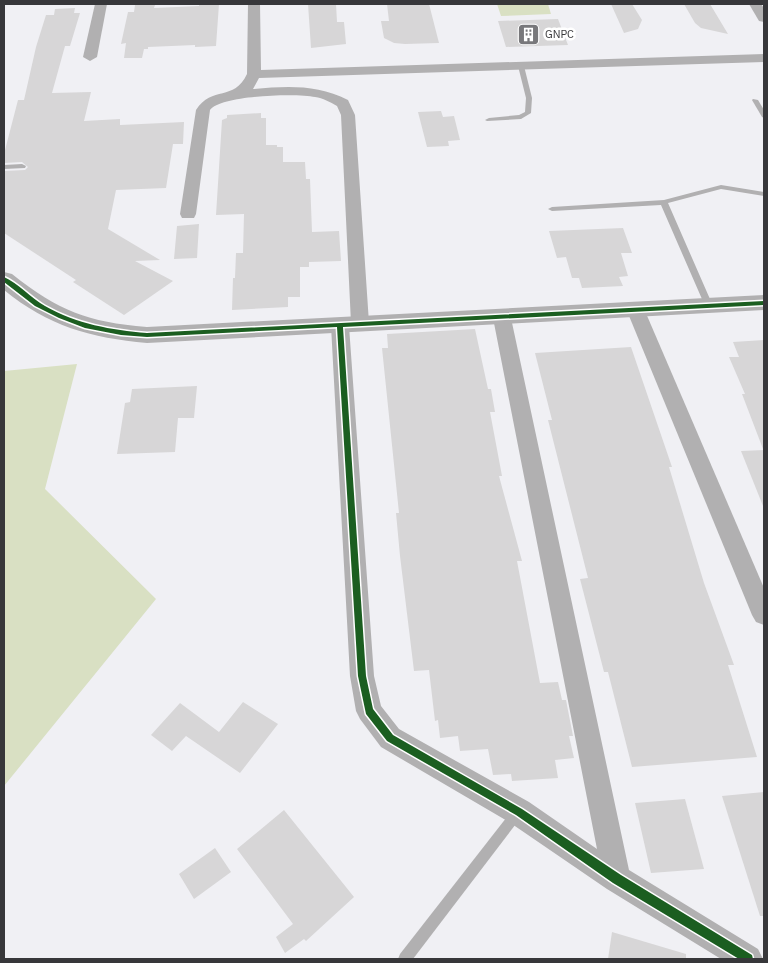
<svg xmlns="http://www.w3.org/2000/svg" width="768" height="963" font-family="'IBM Plex Sans',sans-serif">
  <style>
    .green { fill: #d9e0c3 }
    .building { fill: #d7d6d7 }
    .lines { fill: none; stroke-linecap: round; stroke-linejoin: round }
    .service { fill: #b1b0b1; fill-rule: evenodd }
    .minor { fill: #b1b0b1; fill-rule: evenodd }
    .tertiary { fill: #b1b0b1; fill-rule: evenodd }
    .cycleway-casing { stroke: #fff; stroke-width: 3 }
    .cycleway { fill: #1b5e20; fill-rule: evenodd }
    .labels { text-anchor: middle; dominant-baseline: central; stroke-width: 5; stroke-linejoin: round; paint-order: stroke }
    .far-poi-label { font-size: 11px; fill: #37373a; stroke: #fff; text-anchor: start }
  </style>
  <rect width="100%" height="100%" fill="#f0f0f4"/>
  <g class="green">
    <path d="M 497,4 L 548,4 L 551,14 L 501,16 Z"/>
    <path d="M 77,364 L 45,489 L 156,599 L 4,786 L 4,371 Z"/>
  </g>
  <g class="building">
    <path d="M 199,4 L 219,4 L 216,46 L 195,47 L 195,45 L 148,47 L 148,49 L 144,49 L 142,58 L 124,58 L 126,43 L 121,44 L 128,12 L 134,12 L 135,5 L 155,5 L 154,8 L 199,6 Z"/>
    <path d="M 308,4 L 336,4 L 337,22 L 344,22 L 346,44 L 311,48 Z"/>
    <path d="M 387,4 L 429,4 L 439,43 L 405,44 L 394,43 L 384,38 L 381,21 L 389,21 Z"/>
    <path d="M 611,4 L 632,4 L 642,20 L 638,29 L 624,33 Z"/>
    <path d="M 684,4 L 710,4 L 728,34 L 701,28 L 695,23 Z"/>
    <path d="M 75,8 L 74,13 L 80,13 L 70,46 L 65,46 L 52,93 L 91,92 L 84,121 L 120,119 L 120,125 L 184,122 L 183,144 L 173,144 L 166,188 L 116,190 L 108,229 L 160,260 L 135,261 L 173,281 L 124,315 L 73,282 L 76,280 L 4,233 L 4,171 L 25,170 L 28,167 L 22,162 L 4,163 L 4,154 L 18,100 L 24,100 L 36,47 L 46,15 L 54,15 L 55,9 Z"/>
    <path d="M 558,19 L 568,45 L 506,47 L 498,21 Z"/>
    <path d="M 441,111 L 443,117 L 454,116 L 460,140 L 448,141 L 449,146 L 427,147 L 418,112 Z"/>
    <path d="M 261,113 L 261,118 L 266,118 L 266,145 L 277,145 L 277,147 L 283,147 L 283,162 L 305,162 L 306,179 L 310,179 L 312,232 L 339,231 L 341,261 L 309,262 L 309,267 L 300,267 L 300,297 L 288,297 L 288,307 L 232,310 L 233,278 L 235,278 L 236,253 L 243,253 L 244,214 L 216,215 L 222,120 L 227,118 L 227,115 Z"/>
    <path d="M 199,224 L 197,258 L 174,259 L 177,226 Z"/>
    <path d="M 623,228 L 632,253 L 621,253 L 628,276 L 619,277 L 623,286 L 582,288 L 579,278 L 572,278 L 566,257 L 557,258 L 549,231 Z"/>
    <path d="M 475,329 L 488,389 L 491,389 L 495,412 L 490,412 L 502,476 L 499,476 L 522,561 L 517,561 L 540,683 L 558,682 L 562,700 L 566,700 L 573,736 L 569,736 L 574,758 L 555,760 L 558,778 L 512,781 L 511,774 L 493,775 L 488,749 L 460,751 L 458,736 L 440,738 L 438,720 L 435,721 L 429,670 L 414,671 L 400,556 L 396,513 L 399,513 L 382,348 L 388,348 L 387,334 Z"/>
    <path d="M 764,340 L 764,449 L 763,449 L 742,394 L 745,394 L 729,357 L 739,357 L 733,342 Z"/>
    <path d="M 631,347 L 672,467 L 669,467 L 704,583 L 734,665 L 728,665 L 757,757 L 632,767 L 608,672 L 604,672 L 580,579 L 588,578 L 548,420 L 552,420 L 535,353 Z"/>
    <path d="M 197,386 L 194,418 L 178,418 L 175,452 L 117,454 L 125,403 L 130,402 L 132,389 Z"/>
    <path d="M 764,450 L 764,506 L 763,506 L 741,451 Z"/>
    <path d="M 243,702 L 278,724 L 240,773 L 186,736 L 172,751 L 151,735 L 180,703 L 219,732 Z"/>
    <path d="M 764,792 L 764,916 L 760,916 L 722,796 Z"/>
    <path d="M 685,799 L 704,869 L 651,873 L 635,803 Z"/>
    <path d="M 284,810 L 354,897 L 306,941 L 304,939 L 285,953 L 276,937 L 293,924 L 237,849 Z"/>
    <path d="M 215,848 L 231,872 L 194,899 L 179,874 Z"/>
    <path d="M 612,932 L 686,954 L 686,959 L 608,959 Z"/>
  </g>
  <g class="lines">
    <g class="service">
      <path d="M 521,64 L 524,66 L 532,98 L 531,113 L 521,119 L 487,121 L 485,120 L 489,118 L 519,115 L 525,112 L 526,98 L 518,66 Z"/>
      <path d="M 753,99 L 758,100 L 764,110 L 764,118 L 762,117 L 752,100 Z"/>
      <path d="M 22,164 L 26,166 L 25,168 L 4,169 L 4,165 Z"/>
      <path d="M 721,185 L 764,192 L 764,196 L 721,189 L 668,203 L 713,306 L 709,309 L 705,306 L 661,205 L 552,211 L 548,209 L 552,207 L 664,200 Z"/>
      <path d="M 518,806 L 522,808 L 524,812 L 522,816 L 413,959 L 398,959 L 400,954 L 514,808 Z"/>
    </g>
    <g class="minor">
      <path d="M 95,4 L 107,4 L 97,57 L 90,61 L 83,57 Z"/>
      <path d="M 248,4 L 260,4 L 261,70 L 764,54 L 764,62 L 259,78 L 253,89 C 286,86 317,84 348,100 L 355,115 L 369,323 L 367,327 L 360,329 L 353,327 L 351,323 L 341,115 L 337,106 C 330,102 323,98 315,97 C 297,93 221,95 210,110 L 196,214 L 194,218 L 182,218 L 180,214 L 196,110 C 212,85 234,102 247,74 Z"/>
      <path d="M 749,4 L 761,4 L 764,8 L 764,22 L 759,21 Z"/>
      <path d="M 636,305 L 642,307 L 645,311 L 764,588 L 764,625 L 756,622 L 752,615 L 627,311 L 630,307 Z"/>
      <path d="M 502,312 L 509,314 L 511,318 L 629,870 L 758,949 L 763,959 L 721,959 L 607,889 L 509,822 L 381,747 L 360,719 L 356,711 L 350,676 L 331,326 L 333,321 L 340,320 L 347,321 L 349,326 L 374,676 L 381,706 L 399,729 L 529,802 L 597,849 L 493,318 L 495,314 Z"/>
    </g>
    <path class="tertiary" d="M 4,272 L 12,274 C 59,311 87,322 147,327 L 764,295 L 764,310 L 147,343 C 91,338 48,326 4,290 Z"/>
    <defs>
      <path id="cycleway" d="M 4,277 C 18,283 31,298 45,306 C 77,324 111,330 147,333 L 764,301 L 764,305 L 343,327 L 366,676 L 373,709 L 393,735 L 522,809 L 621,875 L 752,955 L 753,959 L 739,959 L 613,883 L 516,815 L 387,741 L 366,714 L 358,676 L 337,327 L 147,337 L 121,335 L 85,328 L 59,318 L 35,306 L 4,282 Z"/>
    </defs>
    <use href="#cycleway" class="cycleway-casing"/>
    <use href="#cycleway" class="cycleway"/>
  </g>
  <defs>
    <symbol id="building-square" viewBox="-11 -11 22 22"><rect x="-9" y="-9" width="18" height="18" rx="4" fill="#78787b" stroke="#fff"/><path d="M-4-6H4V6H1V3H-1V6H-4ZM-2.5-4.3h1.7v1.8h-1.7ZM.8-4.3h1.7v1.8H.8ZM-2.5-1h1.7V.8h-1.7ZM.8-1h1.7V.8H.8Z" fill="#fff"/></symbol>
  </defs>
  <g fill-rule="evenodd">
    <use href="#building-square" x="516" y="22" width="25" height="25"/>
  </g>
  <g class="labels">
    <g class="far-poi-label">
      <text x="545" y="34">GNPC</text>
    </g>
  </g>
  <rect width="768" height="963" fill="none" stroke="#37373a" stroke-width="10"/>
</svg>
